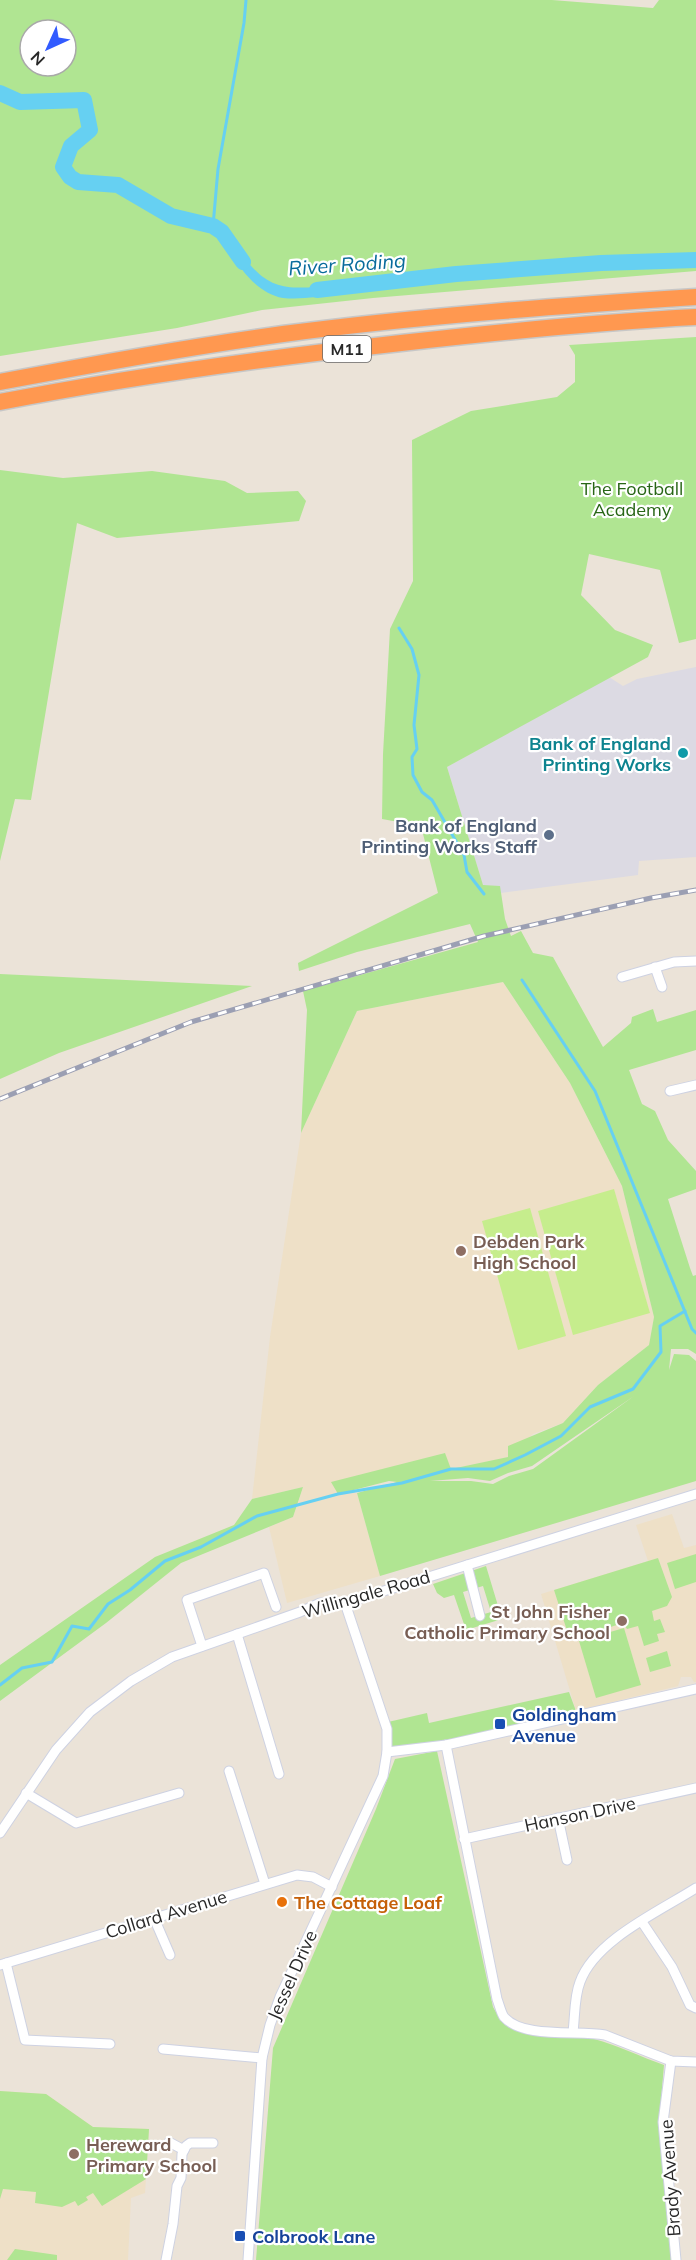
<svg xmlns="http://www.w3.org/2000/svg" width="696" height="2260" font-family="Mulish,sans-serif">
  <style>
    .industrial { fill: #dcdae3 }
    .education { fill: #eee0c7 }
    .green { fill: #b0e592; fill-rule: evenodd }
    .pitch { fill: #c6ed8d }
    .water { fill: #66d0f2 }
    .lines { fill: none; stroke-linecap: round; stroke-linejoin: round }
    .stream { stroke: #66d0f2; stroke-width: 3 }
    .river { stroke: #66d0f2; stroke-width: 16 }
    .minor-casing { stroke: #ced2e2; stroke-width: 11 }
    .motorway-casing { stroke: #c7c7c7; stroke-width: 19 }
    .minor { stroke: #fff; stroke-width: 9 }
    .motorway { stroke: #ff9850; stroke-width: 16 }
    .rail-casing { stroke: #9b9fb3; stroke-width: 5 }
    .rail { stroke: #fff; stroke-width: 3; stroke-dasharray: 9; stroke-linecap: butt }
    .culture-dot { fill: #0f9aa8; stroke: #fff; stroke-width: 2 }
    .service-dot { fill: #5c6f8a; stroke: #fff; stroke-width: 2 }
    .education-dot { fill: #8d6e63; stroke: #fff; stroke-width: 2 }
    .transit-dot { fill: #1a4fb4; stroke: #fff; stroke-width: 2 }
    .food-dot { fill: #e8710a; stroke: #fff; stroke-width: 2 }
    .labels { text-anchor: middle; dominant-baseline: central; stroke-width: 4.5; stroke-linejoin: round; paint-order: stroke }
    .shield { fill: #fff; stroke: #686868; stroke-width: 1.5 }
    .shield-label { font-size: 16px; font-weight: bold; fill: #282828 }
    .park-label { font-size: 18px; fill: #286616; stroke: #fff }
    .culture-label { font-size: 18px; font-weight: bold; fill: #0d838f; stroke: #fff; text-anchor: end }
    .service-label { font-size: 18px; font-weight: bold; fill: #4e5e75; stroke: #fff; text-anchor: end }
    .education-label { font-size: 18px; font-weight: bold; fill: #785e54; stroke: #fff; text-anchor: start }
    .street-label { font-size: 18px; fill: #282828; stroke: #fff }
    .transit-label { font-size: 18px; font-weight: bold; fill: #164399; stroke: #fff; text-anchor: start }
    .food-label { font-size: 18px; font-weight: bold; fill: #c56008; stroke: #fff; text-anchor: start }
    .water-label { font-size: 20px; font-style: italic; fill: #086b9b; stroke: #fff }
  </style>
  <rect width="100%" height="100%" fill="#ebe3d8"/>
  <path class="industrial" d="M 696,667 L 696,857 L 639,861 L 638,875 L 486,895 L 447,767 L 609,677 L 623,686 L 637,679 Z"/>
  <g class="education">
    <path d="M 503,982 L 570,1083 L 622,1186 L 654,1317 L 649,1345 L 598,1385 L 563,1423 L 533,1434 L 509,1457 L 451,1469 L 444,1453 L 338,1494 L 357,1493 L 380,1576 L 287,1603 L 269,1527 L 293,1517 L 303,1487 L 252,1499 L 270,1337 L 301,1133 L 357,1011 Z"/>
    <path d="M 672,1514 L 684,1548 L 696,1545 L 696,1682 L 694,1682 L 691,1677 L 681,1677 L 678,1686 L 576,1711 L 541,1594 L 648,1561 L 636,1525 Z"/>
    <path d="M 0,2091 L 46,2094 L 93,2127 L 149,2129 L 145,2193 L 131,2198 L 128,2260 L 0,2260 Z"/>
  </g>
  <g class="green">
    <path d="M 0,0 L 552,0 L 653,8 L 659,0 L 696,0 L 696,271 L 373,298 L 262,310 L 177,328 L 0,356 ZM 30,30 L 66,30 L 66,66 L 30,66 Z"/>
    <path d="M 696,337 L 696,639 L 679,643 L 660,570 L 589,554 L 581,595 L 615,630 L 653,645 L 648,657 L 447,767 L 483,885 L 500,886 L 505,919 L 511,936 L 521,931 L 533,953 L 553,957 L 603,1047 L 631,1023 L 632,1017 L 653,1009 L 657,1022 L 696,1010 L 696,1050 L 629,1070 L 642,1104 L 655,1111 L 668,1140 L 696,1171 L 696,1189 L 668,1199 L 690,1268 L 693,1276 L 696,1275 L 696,1354 L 688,1349 L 671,1349 L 669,1370 L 674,1354 L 689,1355 L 696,1361 L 696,1481 L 380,1576 L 357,1493 L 397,1482 L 389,1481 L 338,1494 L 331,1482 L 445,1453 L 451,1469 L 508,1457 L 508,1446 L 563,1423 L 598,1385 L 649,1345 L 654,1317 L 622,1186 L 570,1083 L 503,982 L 357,1011 L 301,1133 L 307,1010 L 303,991 L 478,942 L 470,924 L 357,952 L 299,971 L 298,963 L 438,893 L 421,826 L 382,819 L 383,754 L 390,629 L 413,581 L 412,440 L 471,411 L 557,397 L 575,382 L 575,355 L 569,345 ZM 634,1396 L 533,1469 L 509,1476 L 493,1484 L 471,1481 L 430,1481 L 468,1478 L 490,1481 L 508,1473 L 532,1466 Z"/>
    <path d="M 0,470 L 63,478 L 152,471 L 225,481 L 247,493 L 298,491 L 306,501 L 299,521 L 117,538 L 77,523 L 31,800 L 15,799 L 0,861 Z"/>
    <path d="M 0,974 L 252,986 L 59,1053 L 0,1079 Z"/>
    <path d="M 303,1487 L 293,1517 L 181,1563 L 106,1623 L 0,1701 L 0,1665 L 155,1557 L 234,1525 L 252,1499 Z"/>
    <path d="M 696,1554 L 696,1582 L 675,1589 L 667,1563 Z"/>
    <path d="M 658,1558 L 672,1597 L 667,1606 L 652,1611 L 654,1621 L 660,1619 L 665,1632 L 657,1634 L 659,1641 L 644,1646 L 638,1626 L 627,1629 L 623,1623 L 570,1640 L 554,1590 Z"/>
    <path d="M 486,1566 L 502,1619 L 466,1630 L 454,1595 L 444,1598 L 437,1593 L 433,1584 ZM 483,1586 L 491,1612 L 471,1618 L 463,1592 Z"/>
    <path d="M 624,1628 L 641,1685 L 596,1698 L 579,1641 Z"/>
    <path d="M 667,1651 L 671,1666 L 650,1672 L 646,1658 Z"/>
    <path d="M 569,1692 L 576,1711 L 445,1741 L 391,1747 L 388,1722 L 427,1713 L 429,1723 Z"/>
    <path d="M 437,1751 L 493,2007 C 515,2047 557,2030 594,2039 C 617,2045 641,2057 664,2065 L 659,2124 L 671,2260 L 256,2260 L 273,2048 L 376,1809 L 395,1759 Z"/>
    <path d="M 0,2091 L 46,2094 L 93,2127 L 149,2129 L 146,2179 L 102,2206 L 93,2193 L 86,2197 L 88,2200 L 78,2206 L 75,2201 L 62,2207 L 35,2203 L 36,2192 L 3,2189 L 0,2199 Z"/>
    <path d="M 15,2249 L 57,2255 L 57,2260 L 7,2260 Z"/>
  </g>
  <g class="pitch">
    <path d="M 614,1189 L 650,1313 L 573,1335 L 538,1211 Z"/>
    <path d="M 530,1208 L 566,1336 L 518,1350 L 482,1221 Z"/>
  </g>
  <path class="water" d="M 234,243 C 267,293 283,290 338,285 L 339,295 C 321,296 301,300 283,298 C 256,293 239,267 226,246 Z"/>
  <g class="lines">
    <g class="stream">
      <path d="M 213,226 L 218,169 L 244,23 L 246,0"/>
      <path d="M 399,628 L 412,649 L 419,675 L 414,725 L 417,749 L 412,757 L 413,775 L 422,792 L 432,800 L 464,855 L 467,872 L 484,894"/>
      <path d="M 522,980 L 595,1091 L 692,1329 L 696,1333"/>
      <path d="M 0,1685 L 22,1668 L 52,1662 L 72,1626 L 89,1629 L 108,1604 L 130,1590 L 165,1561 L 201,1547 L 257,1516 L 338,1494 L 402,1483 L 451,1469 L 494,1469 L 525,1455 L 561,1436 L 590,1407 L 633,1389 L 661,1352 L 660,1326 L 685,1311"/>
    </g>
    <g class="river">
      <path d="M 0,93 L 20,102 L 84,100 L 90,130 L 71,146 L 63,167 L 70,177 L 78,182 L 118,185 L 171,216 L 213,226 L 222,232 L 243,262"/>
      <path d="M 317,290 L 456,274 L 601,263 L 696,260"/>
    </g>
    <defs>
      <g id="minor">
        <path d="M 655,967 L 662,987"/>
        <path d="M 622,977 L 674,962 L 696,961"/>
        <path d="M 670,1091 L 696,1085"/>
        <path d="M 467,1565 L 480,1616"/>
        <path d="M 237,1634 L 279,1774"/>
        <path d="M 202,1646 L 187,1600 L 264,1573 L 276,1607"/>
        <path d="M 446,1745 L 497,1999 C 499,2004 501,2013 504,2017 C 523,2039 578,2030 605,2035 L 671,2061 L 696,2062"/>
        <path d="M 387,1752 L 446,1745 L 696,1689"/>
        <path d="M 229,1771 L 265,1884"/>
        <path d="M 26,1793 L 76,1823 L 179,1793"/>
        <path d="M 558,1818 L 567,1860"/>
        <path d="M 0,1833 L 56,1750 L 90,1712 L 131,1681 L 172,1657 L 300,1612 L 320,1603 L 345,1603 L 696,1494"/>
        <path d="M 464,1839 L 696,1788"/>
        <path d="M 154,1918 L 170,1955"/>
        <path d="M 642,1922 L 672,1967 L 690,2005 L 696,2008"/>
        <path d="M 6,1963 L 25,2040 L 110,2044"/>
        <path d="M 0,1965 L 297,1875 L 313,1877 L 332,1887"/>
        <path d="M 573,2032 C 575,2017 574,1997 580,1982 C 595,1940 660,1911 696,1888"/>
        <path d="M 163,2049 L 262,2058"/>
        <path d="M 671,2061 L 663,2122 L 676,2260"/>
        <path d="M 169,2142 L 184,2150"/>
        <path d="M 166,2260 L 173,2224 L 177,2186 L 181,2178 L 182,2154 L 186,2146 L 190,2143 L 213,2143"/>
        <path d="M 248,2260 L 262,2058 L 270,2025 L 280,1997 L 383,1776 L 387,1752 L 387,1729 L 345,1603"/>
      </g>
      <g id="motorway">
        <path d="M 0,382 C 94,364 188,347 283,334 C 420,316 558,306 696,297"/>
        <path d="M 0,402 C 133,376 267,358 401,343 C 499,332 597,322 696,317"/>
      </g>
    </defs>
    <use href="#minor" class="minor-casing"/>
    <use href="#motorway" class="motorway-casing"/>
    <use href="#minor" class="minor"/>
    <use href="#motorway" class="motorway"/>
    <defs>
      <path id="rail" d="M 0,1099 L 191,1022 L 484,936 L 651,898 L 696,890"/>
    </defs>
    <use href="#rail" class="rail-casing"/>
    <use href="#rail" class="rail"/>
  </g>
  <circle class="culture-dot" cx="683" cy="753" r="6"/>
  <circle class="service-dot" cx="549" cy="835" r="6"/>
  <g class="education-dot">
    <circle cx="461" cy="1251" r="6"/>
    <circle cx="622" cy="1621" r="6"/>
    <circle cx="74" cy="2154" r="6"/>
  </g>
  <g class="transit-dot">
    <rect x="494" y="1718" width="12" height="12" rx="3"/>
    <rect x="234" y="2230" width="12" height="12" rx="3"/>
  </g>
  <circle class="food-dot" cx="282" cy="1902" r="6"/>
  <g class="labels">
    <rect class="shield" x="323" y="336" width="48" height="26" rx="4.5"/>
    <g class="shield-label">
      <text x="347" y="349">M11</text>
    </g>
    <g class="park-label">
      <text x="632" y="488">The Football<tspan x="632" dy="21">Academy</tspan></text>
    </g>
    <g class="culture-label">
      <text x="671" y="743">Bank of England<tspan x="671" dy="21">Printing Works</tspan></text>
    </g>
    <g class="service-label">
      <text x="537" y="825">Bank of England<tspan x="537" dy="21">Printing Works Staff</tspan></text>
    </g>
    <g class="education-label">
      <text x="473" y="1241">Debden Park<tspan x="473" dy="21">High School</tspan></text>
      <text x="610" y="1611" text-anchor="end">St John Fisher<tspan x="610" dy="21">Catholic Primary School</tspan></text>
      <text x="86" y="2144">Hereward<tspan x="86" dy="21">Primary School</tspan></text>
    </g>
    <g class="street-label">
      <text transform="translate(366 1594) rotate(-16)">Willingale Road</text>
      <text transform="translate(580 1814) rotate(-12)">Hanson Drive</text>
      <text transform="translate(166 1914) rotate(-17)">Collard Avenue</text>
      <text transform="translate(292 1975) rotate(-66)">Jessel Drive</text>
      <text transform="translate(670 2178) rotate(-94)">Brady Avenue</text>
    </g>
    <g class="transit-label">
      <text x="512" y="1714">Goldingham<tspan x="512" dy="21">Avenue</tspan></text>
      <text x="252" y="2236">Colbrook Lane</text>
    </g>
    <g class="food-label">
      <text x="294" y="1902">The Cottage Loaf</text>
    </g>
    <g class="water-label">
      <text transform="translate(347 264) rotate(-4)">River Roding</text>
    </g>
  </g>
  <g transform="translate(48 48) rotate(225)"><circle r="28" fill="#ffffff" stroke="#a9a9a9" stroke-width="1.5"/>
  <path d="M0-4.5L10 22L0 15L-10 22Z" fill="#325bff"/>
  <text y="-9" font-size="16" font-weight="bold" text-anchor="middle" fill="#282828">N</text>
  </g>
</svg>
